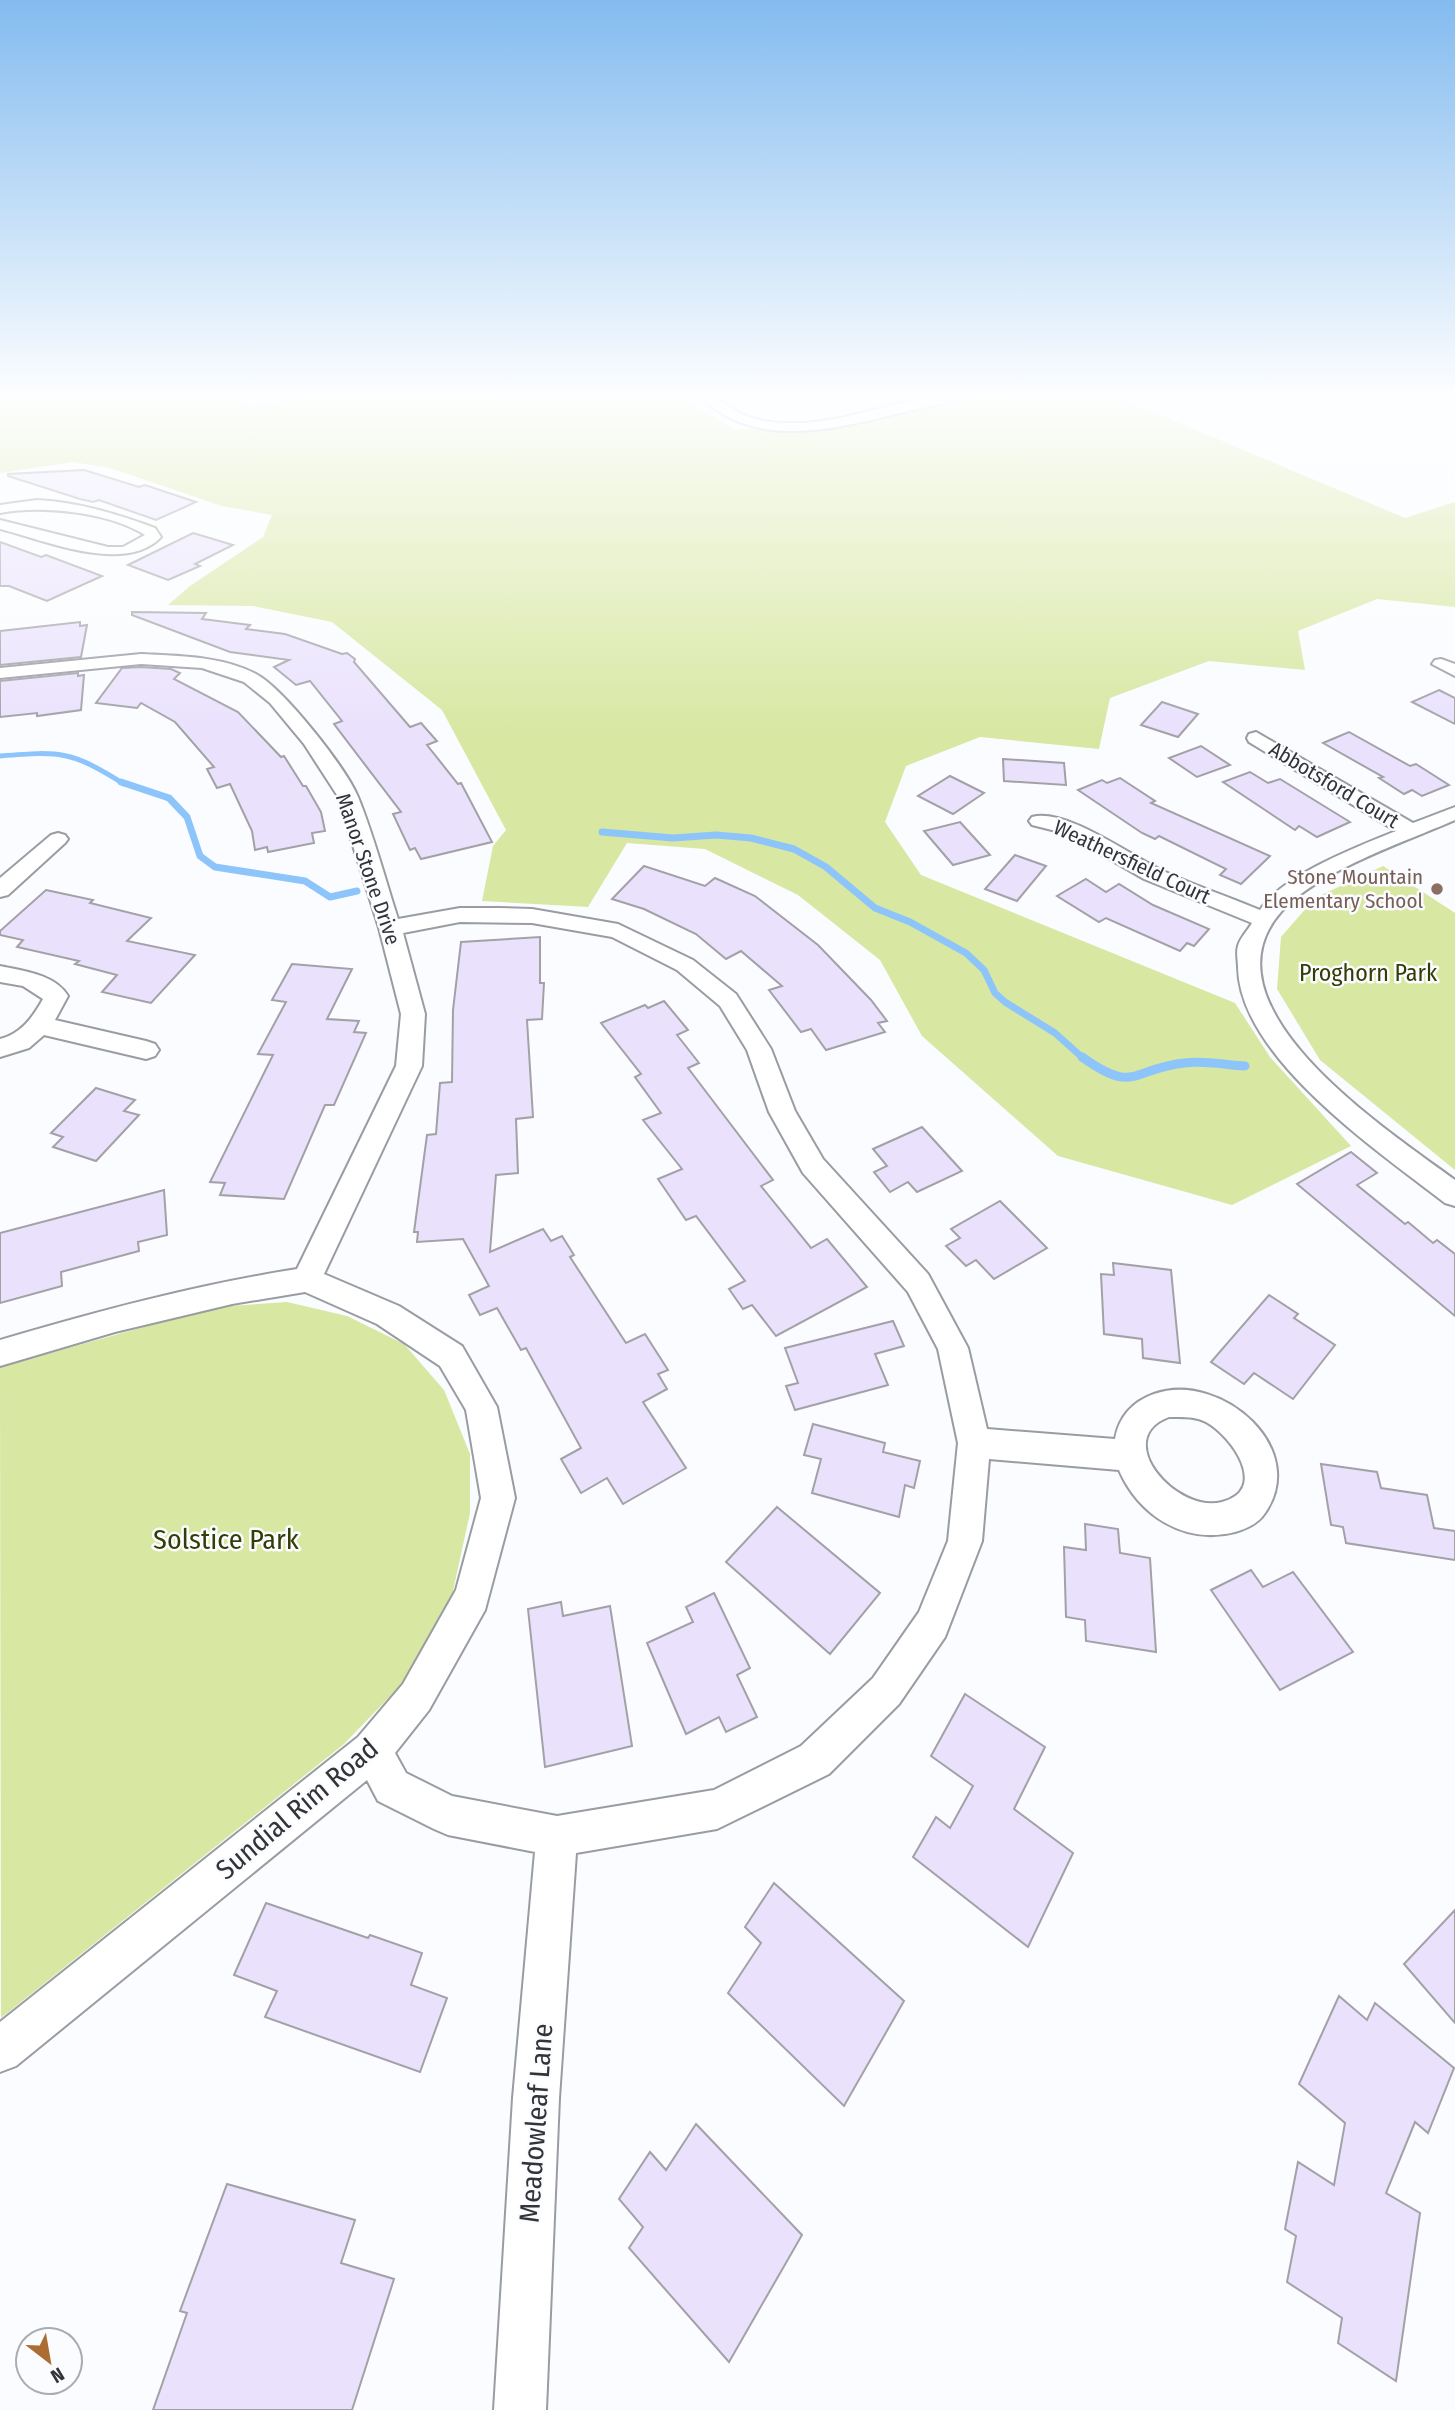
<svg xmlns="http://www.w3.org/2000/svg" width="1455" height="2410" font-family="'Fira Sans Condensed',sans-serif">
  <style>
    .green { fill: #d8e7a2 }
    .lines { fill: none; stroke-linecap: round; stroke-linejoin: round }
    .stream-far2 { stroke: #8dc5fa; stroke-width: 5 }
    .stream-far1 { stroke: #8dc5fa; stroke-width: 7 }
    .stream { stroke: #8dc5fa; stroke-width: 9 }
    .building { fill: #eae2fd; stroke: #a3a1a6; stroke-width: 2 }
    .street-casing { stroke: #999ca1; stroke-width: 4 }
    .street { fill: #fff; fill-rule: evenodd }
    .education-dot { fill: #8d6e63; stroke: #fafcff; stroke-width: 2.5 }
    .labels { text-anchor: middle; dominant-baseline: central; stroke-width: 5; stroke-linejoin: round; paint-order: stroke }
    .far-street-label { font-size: 21px; fill: #333436; stroke: #fafcff }
    .far-education-label { font-size: 21px; fill: #785e54; stroke: #fafcff; text-anchor: end }
    .park-label { font-size: 24px; fill: #353d05; stroke: #fafcff }
    .near-park-label { font-size: 28px; fill: #353d05; stroke: #fafcff }
    .near-street-label { font-size: 28px; fill: #333436; stroke: #fafcff }
  </style>
  <rect width="100%" height="100%" fill="#fafcff"/>
  <g class="green">
    <path d="M 0,395 L 234,395 L 247,407 L 309,395 L 677,395 L 734,429 L 817,431 L 971,395 L 1113,395 L 1405,518 L 1455,502 L 1455,607 L 1377,599 L 1298,631 L 1305,670 L 1209,661 L 1110,698 L 1099,749 L 980,737 L 906,766 L 885,822 L 921,875 L 1235,1003 L 1270,1057 L 1351,1146 L 1232,1205 L 1058,1156 L 922,1036 L 880,960 L 798,895 L 705,849 L 627,843 L 588,907 L 482,901 L 493,846 L 506,830 L 442,710 L 332,622 L 253,606 L 168,605 L 190,586 L 263,537 L 272,515 L 222,506 L 110,468 L 73,462 L 0,473 Z"/>
    <path d="M 1383,866 L 1455,913 L 1455,1170 L 1320,1060 L 1277,989 L 1281,937 L 1315,898 Z"/>
    <path d="M 287,1302 L 347,1316 L 404,1344 L 444,1390 L 470,1454 L 470,1513 L 451,1600 L 401,1685 L 344,1744 L 1,2018 L 0,1367 L 216,1307 Z"/>
  </g>
  <g class="lines">
    <path class="stream-far2" d="M 0,756 C 62,751 71,751 124,784"/>
    <g class="stream-far1">
      <path d="M 121,782 L 169,798 L 187,817 L 200,856 L 215,867 L 305,881 L 330,897 L 357,891"/>
      <path d="M 602,832 L 673,838 L 716,835 L 751,838 L 794,849 L 826,867 L 875,908 L 910,922 L 966,953 L 984,970 L 995,993 L 1005,1002 L 1055,1033 L 1084,1059"/>
    </g>
    <path class="stream" d="M 1082,1057 C 1135,1095 1131,1069 1184,1063 C 1204,1060 1226,1065 1245,1066"/>
  </g>
  <g class="building">
    <path d="M 84,470 L 139,487 L 145,485 L 196,502 L 156,520 L 99,500 L 93,502 L 80,499 L 8,476 L 8,474 Z"/>
    <path d="M 193,533 L 233,545 L 195,564 L 200,566 L 168,580 L 128,565 Z"/>
    <path d="M 0,542 L 41,557 L 46,555 L 102,576 L 47,601 L 9,586 L 0,586 Z"/>
    <path d="M 132,612 L 206,613 L 202,619 L 250,625 L 246,629 L 285,634 L 342,654 L 347,653 L 355,659 L 354,662 L 410,727 L 421,723 L 437,741 L 427,745 L 458,784 L 461,783 L 492,842 L 421,859 L 415,848 L 410,850 L 393,814 L 401,812 L 334,724 L 342,721 L 310,681 L 296,685 L 274,667 L 289,660 L 230,652 L 132,615 Z"/>
    <path d="M 80,622 L 80,626 L 87,625 L 81,657 L 0,665 L 0,631 Z"/>
    <path d="M 141,667 L 171,669 L 180,673 L 174,679 L 238,712 L 281,757 L 284,756 L 303,786 L 306,786 L 321,812 L 325,831 L 312,833 L 314,843 L 268,852 L 267,847 L 255,850 L 252,831 L 230,784 L 217,788 L 207,769 L 214,767 L 175,722 L 141,703 L 137,708 L 96,703 L 122,668 Z"/>
    <path d="M 78,673 L 78,676 L 84,675 L 81,710 L 37,716 L 37,713 L 0,717 L 0,681 Z"/>
    <path d="M 1439,690 L 1455,698 L 1455,724 L 1412,702 Z"/>
    <path d="M 1162,702 L 1198,714 L 1178,737 L 1141,725 Z"/>
    <path d="M 1349,732 L 1410,766 L 1416,764 L 1449,785 L 1422,796 L 1412,790 L 1404,794 L 1379,778 L 1383,777 L 1323,743 Z"/>
    <path d="M 1201,746 L 1230,765 L 1197,777 L 1169,758 Z"/>
    <path d="M 1003,759 L 1064,763 L 1066,785 L 1004,781 Z"/>
    <path d="M 1250,772 L 1268,783 L 1280,779 L 1350,822 L 1317,837 L 1299,826 L 1295,830 L 1223,782 Z"/>
    <path d="M 950,776 L 984,793 L 953,814 L 918,796 Z"/>
    <path d="M 1120,778 L 1155,801 L 1151,803 L 1270,856 L 1241,884 L 1220,875 L 1226,869 L 1159,836 L 1155,839 L 1142,833 L 1078,790 L 1102,780 L 1107,783 Z"/>
    <path d="M 960,822 L 990,855 L 953,865 L 924,831 Z"/>
    <path d="M 1015,855 L 1046,866 L 1017,901 L 985,889 Z"/>
    <path d="M 644,866 L 705,886 L 715,878 L 755,896 L 818,945 L 871,1000 L 887,1021 L 878,1023 L 885,1032 L 826,1050 L 811,1029 L 801,1032 L 769,990 L 782,986 L 741,951 L 726,959 L 696,934 L 644,909 L 612,899 Z"/>
    <path d="M 1086,879 L 1106,892 L 1119,884 L 1153,905 L 1209,929 L 1194,946 L 1187,943 L 1180,951 L 1106,918 L 1099,922 L 1057,896 Z"/>
    <path d="M 46,890 L 93,900 L 90,903 L 151,918 L 127,941 L 195,955 L 151,1003 L 102,992 L 117,975 L 75,964 L 79,961 L 17,947 L 23,940 L 0,935 L 0,931 Z"/>
    <path d="M 540,937 L 540,983 L 544,983 L 542,1019 L 527,1020 L 533,1117 L 516,1119 L 518,1173 L 496,1175 L 490,1252 L 543,1229 L 551,1241 L 562,1236 L 574,1255 L 570,1257 L 626,1343 L 645,1334 L 668,1370 L 658,1374 L 667,1389 L 643,1402 L 686,1468 L 623,1504 L 607,1478 L 581,1493 L 561,1459 L 581,1448 L 526,1348 L 521,1350 L 497,1308 L 480,1315 L 469,1295 L 489,1286 L 463,1239 L 417,1242 L 418,1232 L 414,1232 L 427,1135 L 436,1134 L 440,1083 L 452,1082 L 453,1010 L 461,942 Z"/>
    <path d="M 292,964 L 352,969 L 327,1019 L 359,1021 L 354,1032 L 366,1033 L 334,1105 L 325,1105 L 284,1199 L 220,1195 L 225,1183 L 210,1182 L 273,1055 L 258,1054 L 286,1002 L 272,1000 Z"/>
    <path d="M 664,1001 L 688,1030 L 677,1035 L 699,1063 L 688,1068 L 773,1180 L 761,1186 L 811,1248 L 827,1239 L 867,1287 L 776,1336 L 752,1305 L 743,1309 L 729,1289 L 745,1281 L 696,1216 L 686,1220 L 658,1179 L 682,1169 L 643,1120 L 661,1113 L 635,1077 L 641,1074 L 601,1023 L 645,1005 L 648,1008 Z"/>
    <path d="M 96,1088 L 135,1100 L 124,1111 L 139,1115 L 96,1161 L 53,1147 L 63,1137 L 51,1133 Z"/>
    <path d="M 922,1127 L 962,1171 L 917,1192 L 908,1182 L 890,1192 L 874,1172 L 887,1166 L 873,1149 Z"/>
    <path d="M 1351,1152 L 1377,1173 L 1357,1185 L 1405,1224 L 1408,1222 L 1433,1243 L 1437,1240 L 1455,1254 L 1455,1316 L 1297,1184 Z"/>
    <path d="M 164,1190 L 167,1235 L 138,1242 L 139,1251 L 61,1272 L 62,1286 L 0,1303 L 0,1233 Z"/>
    <path d="M 1000,1201 L 1047,1248 L 994,1279 L 976,1260 L 966,1266 L 946,1246 L 960,1238 L 951,1229 Z"/>
    <path d="M 1113,1263 L 1171,1270 L 1180,1363 L 1143,1358 L 1142,1339 L 1104,1334 L 1101,1274 L 1114,1275 Z"/>
    <path d="M 1269,1295 L 1298,1314 L 1294,1318 L 1335,1345 L 1293,1399 L 1254,1373 L 1244,1384 L 1211,1362 Z"/>
    <path d="M 893,1321 L 904,1346 L 875,1354 L 888,1385 L 795,1410 L 786,1386 L 798,1383 L 785,1348 Z"/>
    <path d="M 813,1424 L 885,1443 L 883,1452 L 920,1461 L 914,1488 L 905,1485 L 899,1517 L 812,1493 L 821,1459 L 804,1455 Z"/>
    <path d="M 1321,1464 L 1377,1472 L 1381,1488 L 1427,1495 L 1434,1528 L 1455,1531 L 1455,1560 L 1346,1543 L 1343,1527 L 1331,1525 Z"/>
    <path d="M 777,1507 L 880,1593 L 830,1654 L 726,1562 Z"/>
    <path d="M 1085,1524 L 1118,1529 L 1120,1553 L 1150,1558 L 1156,1652 L 1086,1641 L 1085,1620 L 1066,1617 L 1064,1547 L 1086,1550 Z"/>
    <path d="M 1251,1570 L 1263,1587 L 1293,1572 L 1353,1652 L 1280,1690 L 1211,1590 Z"/>
    <path d="M 714,1593 L 750,1668 L 737,1675 L 757,1717 L 726,1732 L 719,1717 L 686,1734 L 647,1643 L 693,1622 L 686,1607 Z"/>
    <path d="M 561,1602 L 563,1616 L 610,1606 L 632,1746 L 545,1767 L 528,1609 Z"/>
    <path d="M 965,1694 L 1045,1747 L 1014,1809 L 1073,1853 L 1028,1947 L 913,1857 L 936,1817 L 950,1828 L 973,1786 L 931,1756 Z"/>
    <path d="M 774,1883 L 904,2001 L 844,2106 L 728,1993 L 761,1943 L 745,1927 Z"/>
    <path d="M 266,1903 L 368,1938 L 370,1935 L 422,1953 L 411,1985 L 447,1998 L 420,2072 L 265,2017 L 277,1991 L 234,1975 Z"/>
    <path d="M 1455,1910 L 1455,2023 L 1404,1964 Z"/>
    <path d="M 1339,1996 L 1367,2020 L 1375,2003 L 1454,2068 L 1428,2133 L 1415,2122 L 1386,2193 L 1420,2213 L 1396,2381 L 1338,2343 L 1342,2318 L 1287,2282 L 1296,2236 L 1285,2229 L 1298,2162 L 1334,2185 L 1345,2123 L 1299,2084 Z"/>
    <path d="M 696,2124 L 802,2235 L 729,2362 L 629,2248 L 643,2227 L 619,2199 L 650,2152 L 666,2170 Z"/>
    <path d="M 227,2184 L 355,2220 L 341,2263 L 394,2279 L 352,2410 L 153,2410 L 187,2313 L 180,2311 Z"/>
  </g>
  <g class="lines">
    <defs>
      <g id="street">
        <path d="M 699,395 C 717,395 726,406 742,414 C 756,420 770,423 785,423 C 845,426 901,395 961,395 C 948,405 921,407 904,412 C 839,428 752,452 699,395 Z"/>
        <path d="M 37,500 C 78,502 117,514 155,528 L 161,537 C 125,575 44,540 0,529 L 0,520 L 108,547 L 123,547 L 145,535 C 108,512 42,505 0,513 L 0,505 Z"/>
        <path d="M 141,654 C 179,656 222,656 256,674 C 284,689 346,768 358,797 C 374,836 385,879 398,919 L 460,908 L 498,908 L 532,909 L 618,924 L 693,960 L 736,994 L 771,1049 L 795,1111 L 823,1159 L 928,1274 L 968,1348 L 987,1429 L 1115,1439 C 1119,1417 1132,1402 1154,1394 C 1221,1370 1314,1451 1262,1517 C 1255,1525 1245,1529 1235,1532 C 1185,1545 1139,1516 1119,1470 L 989,1459 L 982,1541 L 945,1637 L 899,1704 L 829,1774 L 717,1829 L 576,1853 L 559,2098 L 546,2410 L 494,2410 L 513,2098 L 535,1852 L 448,1835 L 434,1829 L 378,1801 L 367,1780 L 16,2066 L 0,2072 L 0,2022 L 358,1737 L 403,1684 L 456,1590 L 481,1498 L 466,1410 L 440,1366 L 377,1324 L 305,1292 L 232,1304 L 115,1332 L 0,1366 L 0,1340 C 98,1311 196,1285 297,1269 L 396,1066 L 401,1014 L 379,928 L 337,795 L 304,744 L 270,703 L 244,682 L 202,668 L 141,664 L 0,678 L 0,668 ZM 460,922 L 532,923 L 612,937 L 677,970 L 720,1006 L 747,1050 L 769,1112 L 803,1173 L 908,1292 L 938,1349 L 958,1443 L 948,1541 L 919,1612 L 873,1678 L 801,1746 L 714,1790 L 557,1816 L 452,1796 L 406,1773 L 395,1753 L 429,1710 L 485,1610 L 515,1498 L 497,1407 L 462,1346 L 399,1306 L 324,1274 L 422,1066 L 425,1014 L 403,933 ZM 1169,1417 C 1182,1417 1194,1416 1206,1422 C 1233,1437 1269,1490 1222,1502 C 1177,1514 1110,1439 1169,1417 Z"/>
        <path d="M 1441,659 L 1455,664 L 1455,676 L 1432,664 L 1435,660 Z"/>
        <path d="M 1256,732 L 1413,823 L 1455,807 L 1455,820 C 1405,842 1317,871 1281,912 C 1197,1007 1390,1132 1455,1180 L 1455,1206 L 1445,1203 C 1379,1152 1239,1057 1238,967 C 1238,961 1236,952 1238,946 C 1240,938 1248,930 1252,923 L 1144,879 L 1064,833 L 1032,825 L 1029,821 L 1032,817 C 1066,808 1128,854 1159,869 C 1192,885 1227,896 1260,910 C 1282,875 1359,846 1396,831 L 1249,742 L 1247,738 L 1249,734 Z"/>
        <path d="M 58,833 L 65,835 L 68,839 L 65,843 L 8,895 L 0,897 L 0,878 L 51,835 Z"/>
        <path d="M 0,966 C 23,971 55,974 68,996 L 55,1020 L 146,1041 L 155,1044 L 159,1050 L 155,1056 L 146,1059 L 44,1035 L 29,1048 L 0,1057 L 0,1039 C 21,1034 33,1017 43,999 L 23,986 L 0,982 Z"/>
      </g>
    </defs>
    <use href="#street" class="street-casing"/>
    <use href="#street" class="street"/>
  </g>
  <linearGradient id="sky" x2="0" y2="1"><stop stop-color="#83bbef"/><stop offset="0.54" stop-color="#fdfeff"/><stop offset="1" stop-color="#fdfeff" stop-opacity="0"/></linearGradient>
  <rect width="1455" height="733" fill="url(#sky)"/>
  <circle class="education-dot" cx="1437" cy="889" r="7"/>
  <g class="labels">
    <g class="far-street-label">
      <text transform="translate(1334 785) rotate(31)">Abbotsford Court</text>
      <text transform="translate(1132 862) rotate(25)">Weathersfield Court</text>
      <text transform="translate(368 869) rotate(71)">Manor Stone Drive</text>
    </g>
    <g class="far-education-label">
      <text x="1423" y="877">Stone Mountain<tspan x="1423" dy="24">Elementary School</tspan></text>
    </g>
    <g class="park-label">
      <text x="1368" y="973">Proghorn Park</text>
    </g>
    <g class="near-park-label">
      <text x="226" y="1539">Solstice Park</text>
    </g>
    <g class="near-street-label">
      <text transform="translate(297 1809) rotate(-40)">Sundial Rim Road</text>
      <text transform="translate(536 2123) rotate(-86)">Meadowleaf Lane</text>
    </g>
  </g>
  <g transform="translate(49 2361) rotate(149)"><circle r="33" fill="#fafcff" stroke="#aaacaf" stroke-width="2"/>
  <path d="M0-5L12 26L0 18L-12 26Z" fill="#ac6d34"/>
  <text y="-10" font-size="19" font-weight="bold" text-anchor="middle" fill="#333436">N</text>
  </g>
</svg>
